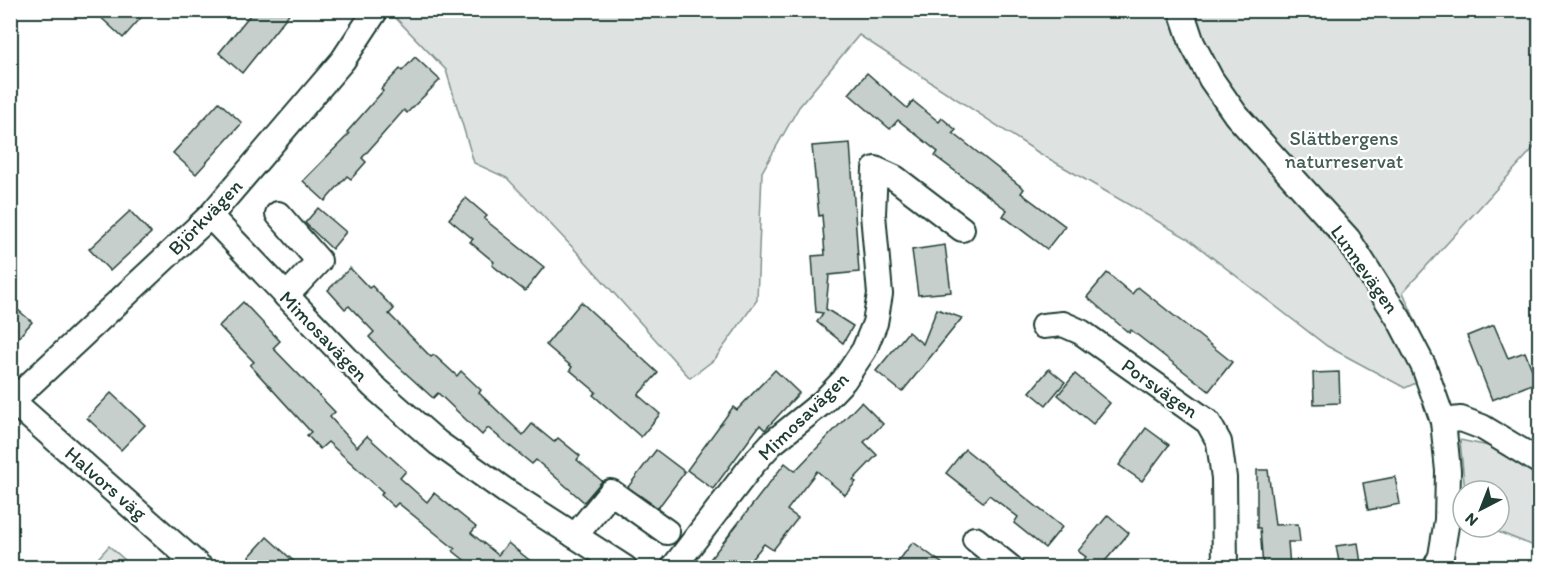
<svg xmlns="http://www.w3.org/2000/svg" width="1550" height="578" font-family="Itim,sans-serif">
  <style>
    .green { fill: #dee3e2; stroke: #7e908b; stroke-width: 1.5 }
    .building { fill: #c7cfcc; stroke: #1f3d34; stroke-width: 1.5 }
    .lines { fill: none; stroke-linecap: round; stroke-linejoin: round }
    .minor-casing { stroke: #1f3d34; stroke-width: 28 }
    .minor { stroke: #fff; stroke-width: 24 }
    .labels { text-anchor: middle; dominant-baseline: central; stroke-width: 4.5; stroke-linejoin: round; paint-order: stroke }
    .park-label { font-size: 20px; fill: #455e57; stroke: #fff }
    .street-label { font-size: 20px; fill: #1f3d34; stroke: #fff }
  </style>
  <rect width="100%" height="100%" fill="#fff"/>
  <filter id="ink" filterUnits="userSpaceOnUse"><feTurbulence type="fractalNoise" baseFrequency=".0167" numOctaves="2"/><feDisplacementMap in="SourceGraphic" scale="12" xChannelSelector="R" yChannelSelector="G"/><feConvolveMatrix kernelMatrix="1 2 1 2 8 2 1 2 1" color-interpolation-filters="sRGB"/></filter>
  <g filter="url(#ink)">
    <g class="green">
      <path d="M 389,11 L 1539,11 L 1539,142 L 1403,292 L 1438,373 L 1405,388 L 1327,346 L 1187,238 L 1039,153 L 859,35 L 799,107 L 762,172 L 757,300 L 715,359 L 690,378 L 576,251 L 507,178 L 474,163 L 446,70 Z"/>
      <path d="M 1460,440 L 1503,449 L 1539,474 L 1539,548 L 1496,531 L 1492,527 L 1499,527 L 1499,491 L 1465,491 Z"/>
      <path d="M 109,546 L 133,567 L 90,567 Z"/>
    </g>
    <g class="building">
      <path d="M 93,10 L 148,10 L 123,38 Z"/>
      <path d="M 254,10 L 292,10 L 242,73 L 219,53 Z"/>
      <path d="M 415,57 L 440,80 L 407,113 L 404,110 L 362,158 L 366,162 L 351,179 L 347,176 L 325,201 L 303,181 L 349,134 L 347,132 L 383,91 L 381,89 L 400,69 L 402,71 Z"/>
      <path d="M 867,73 L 907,108 L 913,101 L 939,122 L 942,118 L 956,130 L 953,133 L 1024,189 L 1021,193 L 1065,226 L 1047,249 L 1003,216 L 1007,210 L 935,156 L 938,152 L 898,120 L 890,129 L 849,94 Z"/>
      <path d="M 219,102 L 242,123 L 196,174 L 173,153 Z"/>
      <path d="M 850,143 L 859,272 L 829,275 L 826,309 L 853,326 L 843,343 L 817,322 L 823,313 L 816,312 L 812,256 L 825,255 L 822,215 L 819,216 L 812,146 Z"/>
      <path d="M 466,198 L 487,216 L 484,219 L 544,267 L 525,291 L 492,265 L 494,262 L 470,242 L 473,239 L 449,219 Z"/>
      <path d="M 318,208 L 346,232 L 332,249 L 305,223 Z"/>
      <path d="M 130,211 L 151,233 L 110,271 L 89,249 Z"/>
      <path d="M 945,245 L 951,292 L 918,295 L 912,250 Z"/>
      <path d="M 350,268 L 369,288 L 372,286 L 394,309 L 389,314 L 431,357 L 434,355 L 457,376 L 461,371 L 481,390 L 479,393 L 523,435 L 532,424 L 554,442 L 558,438 L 580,456 L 577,460 L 602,481 L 584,502 L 536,460 L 532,464 L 488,428 L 482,435 L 438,393 L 433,398 L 388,357 L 369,337 L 374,332 L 349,306 L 345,309 L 328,290 Z"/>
      <path d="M 1107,273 L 1132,294 L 1138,287 L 1232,362 L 1209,391 L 1131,330 L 1129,333 L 1087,297 Z"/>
      <path d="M 243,302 L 280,341 L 273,348 L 335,412 L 330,417 L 357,447 L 367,436 L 406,471 L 400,478 L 427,502 L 434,493 L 476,527 L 471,533 L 498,555 L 508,543 L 538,567 L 473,567 L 453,551 L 455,549 L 398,503 L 394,507 L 381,495 L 383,492 L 328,442 L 320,449 L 307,435 L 311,432 L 250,365 L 254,362 L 219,326 Z"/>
      <path d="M 581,302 L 658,373 L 638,395 L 660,414 L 641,437 L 593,395 L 596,392 L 570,370 L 572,367 L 546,345 Z"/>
      <path d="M 10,303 L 32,322 L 10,347 Z"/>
      <path d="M 937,309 L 962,318 L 902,392 L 876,371 L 908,332 L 923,344 Z"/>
      <path d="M 1494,325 L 1508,358 L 1525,352 L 1537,382 L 1492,400 L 1467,336 Z"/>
      <path d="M 1049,369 L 1065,382 L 1046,405 L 1030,392 Z"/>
      <path d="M 775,370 L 799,393 L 765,430 L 760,425 L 713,489 L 687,470 L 733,407 L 737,410 Z"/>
      <path d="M 1339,372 L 1340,403 L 1314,404 L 1313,373 Z"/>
      <path d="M 1075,374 L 1110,403 L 1093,424 L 1058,395 Z"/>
      <path d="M 111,393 L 145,425 L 121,450 L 87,418 Z"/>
      <path d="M 861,402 L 883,424 L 864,442 L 877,455 L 853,480 L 856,482 L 845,495 L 817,471 L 787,510 L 798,518 L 773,550 L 764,544 L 745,567 L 704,567 L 785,463 L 795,471 Z"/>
      <path d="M 1146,428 L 1169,445 L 1142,481 L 1119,465 Z"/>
      <path d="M 965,449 L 1062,527 L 1045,548 L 1014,523 L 1018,517 L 989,495 L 983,502 L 946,473 Z"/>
      <path d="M 656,450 L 685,472 L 658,508 L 628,487 Z"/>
      <path d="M 1257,470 L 1268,470 L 1275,525 L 1298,524 L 1300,542 L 1288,542 L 1290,567 L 1263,567 L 1260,528 L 1257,528 Z"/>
      <path d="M 1395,477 L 1400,504 L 1368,510 L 1363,483 Z"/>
      <path d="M 1108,515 L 1129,533 L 1100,567 L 1078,567 L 1086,557 L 1078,551 Z"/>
      <path d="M 267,537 L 300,567 L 260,567 L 249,557 Z"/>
      <path d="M 913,542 L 947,567 L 894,567 Z"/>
      <path d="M 1358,543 L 1361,564 L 1340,567 L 1336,546 Z"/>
    </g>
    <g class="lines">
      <defs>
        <g id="minor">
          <path d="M 1181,10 L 1192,43 L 1211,79 L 1236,115 L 1348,239 L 1399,319 L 1424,367 L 1443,421 L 1448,471 L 1447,520 L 1441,556 L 1435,568"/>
          <path d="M 278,214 L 319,261 L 286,296"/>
          <path d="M 210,216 L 373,386 L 438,443 L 507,492 L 625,568"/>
          <path d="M 1043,326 L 1063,324 L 1081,332 L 1208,422 L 1219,442 L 1224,478 L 1225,568"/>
          <path d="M 10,399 L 201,568"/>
          <path d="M 10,403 L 210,216 L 343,60 L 376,10"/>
          <path d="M 1443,421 L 1461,419 L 1482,427 L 1540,462"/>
          <path d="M 575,536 L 611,492 L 667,532"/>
          <path d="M 975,539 L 1011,568"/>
          <path d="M 673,568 L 753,464 L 771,444 L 823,402 L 844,380 L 864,350 L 875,323 L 880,294 L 873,214 L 875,169 L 895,178 L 962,229"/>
        </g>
      </defs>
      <use href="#minor" class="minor-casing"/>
      <use href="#minor" class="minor"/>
    </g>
  </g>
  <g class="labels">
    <g class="park-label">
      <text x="1344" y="138">Slättbergens<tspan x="1344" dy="23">naturreservat</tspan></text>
    </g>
    <g class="street-label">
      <text transform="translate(205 217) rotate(-46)">Björkvägen</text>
      <text transform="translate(1365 269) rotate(55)">Lunnevägen</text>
      <text transform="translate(324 336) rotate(46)">Mimosavägen</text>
      <text transform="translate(1160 388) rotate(35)">Porsvägen</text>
      <text transform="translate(803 416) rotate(-44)">Mimosavägen</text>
      <text transform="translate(106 483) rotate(41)">Halvors väg</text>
    </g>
  </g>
  <rect width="1550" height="578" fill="none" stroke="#fff" stroke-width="36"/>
  <rect x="18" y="18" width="1514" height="542" fill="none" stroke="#1f3d34" stroke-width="2" filter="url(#ink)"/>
  <g transform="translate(1481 509) rotate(222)"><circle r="28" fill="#ffffff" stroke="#a5b1ae" stroke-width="1.5"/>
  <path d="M0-4.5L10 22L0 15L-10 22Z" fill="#1f3d34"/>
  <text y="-9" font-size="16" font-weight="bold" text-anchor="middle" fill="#1f3d34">N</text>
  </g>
</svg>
